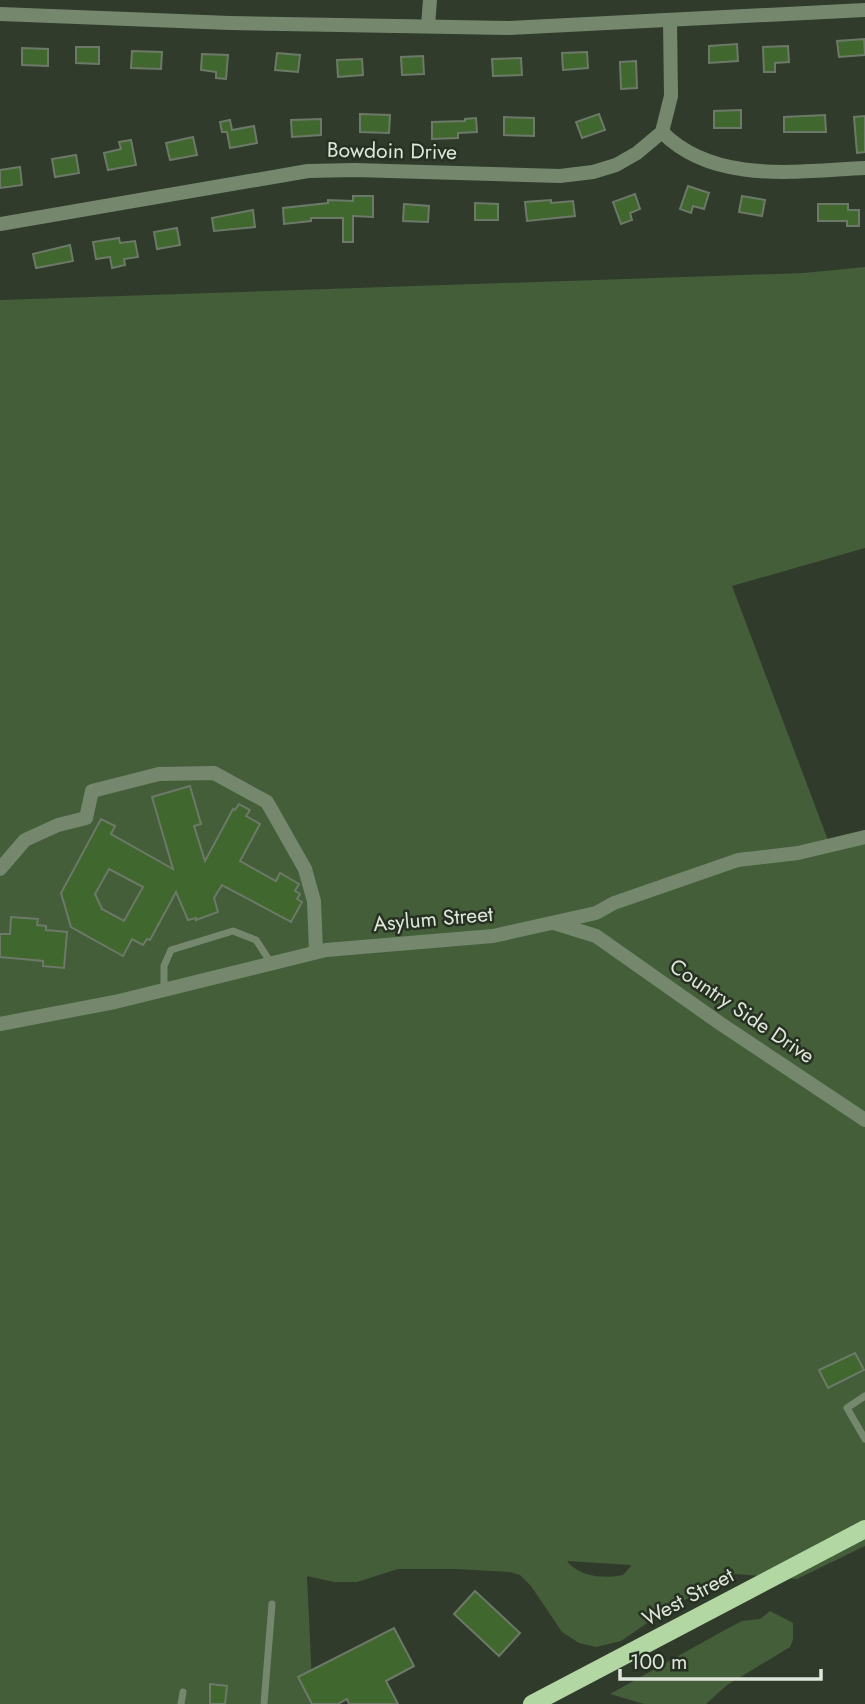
<svg xmlns="http://www.w3.org/2000/svg" width="865" height="1704" font-family="Jost,sans-serif">
  <style>
    .green { fill: #445e39; fill-rule: evenodd }
    .building { fill: #40672d; stroke: #6d7968; stroke-width: 2; fill-rule: evenodd }
    .lines { fill: none; stroke-linecap: round; stroke-linejoin: round }
    .lane { stroke: #75886e; stroke-width: 7 }
    .street { stroke: #75886e; stroke-width: 14 }
    .primary { stroke: #b2d7a2; stroke-width: 18 }
    .labels { text-anchor: middle; dominant-baseline: central; stroke-width: 5; stroke-linejoin: round; paint-order: stroke }
    .street-label { font-size: 21px; fill: #dfe6dc; stroke: #273122 }
  </style>
  <rect width="100%" height="100%" fill="#313b2c"/>
  <g class="green">
    <path d="M 865,267 L 865,548 L 732,586 L 828,840 L 865,830 L 865,1546 L 797,1579 L 735,1574 L 669,1608 L 621,1641 L 596,1647 L 579,1643 L 562,1632 L 531,1586 L 520,1575 L 510,1572 L 457,1569 L 398,1569 L 357,1582 L 334,1582 L 307,1576 L 313,1704 L 0,1704 L 0,300 L 804,273 ZM 567,1561 L 631,1565 L 631,1566 L 623,1575 C 604,1579 579,1577 567,1561 Z"/>
    <path d="M 770,1611 L 793,1623 L 793,1640 L 790,1647 L 727,1685 L 706,1704 L 644,1704 L 610,1694 L 723,1631 L 742,1621 L 760,1619 Z"/>
  </g>
  <g class="building">
    <path d="M 864,39 L 865,55 L 839,57 L 837,41 Z"/>
    <path d="M 737,44 L 738,61 L 709,63 L 709,46 Z"/>
    <path d="M 788,46 L 789,62 L 775,63 L 775,72 L 764,72 L 763,47 Z"/>
    <path d="M 76,47 L 99,47 L 99,64 L 76,63 Z"/>
    <path d="M 22,48 L 48,49 L 48,66 L 22,65 Z"/>
    <path d="M 132,51 L 162,52 L 161,69 L 131,68 Z"/>
    <path d="M 587,52 L 588,68 L 563,70 L 562,53 Z"/>
    <path d="M 277,53 L 300,55 L 298,72 L 275,70 Z"/>
    <path d="M 202,54 L 228,55 L 226,79 L 216,78 L 216,72 L 201,70 Z"/>
    <path d="M 423,56 L 424,74 L 402,75 L 401,57 Z"/>
    <path d="M 521,58 L 522,75 L 493,76 L 492,59 Z"/>
    <path d="M 362,59 L 363,75 L 338,77 L 337,60 Z"/>
    <path d="M 636,61 L 637,88 L 621,89 L 620,62 Z"/>
    <path d="M 741,110 L 741,128 L 714,128 L 714,111 Z"/>
    <path d="M 360,114 L 390,115 L 389,133 L 360,132 Z"/>
    <path d="M 599,114 L 605,130 L 582,138 L 576,122 Z"/>
    <path d="M 825,115 L 826,132 L 784,132 L 784,117 Z"/>
    <path d="M 865,116 L 865,152 L 857,153 L 854,117 Z"/>
    <path d="M 504,117 L 534,118 L 534,136 L 504,135 Z"/>
    <path d="M 476,118 L 477,132 L 458,133 L 458,138 L 432,139 L 432,122 L 465,121 L 465,119 Z"/>
    <path d="M 321,119 L 321,135 L 292,137 L 291,120 Z"/>
    <path d="M 230,120 L 232,130 L 254,126 L 257,143 L 230,148 L 227,132 L 222,132 L 220,122 Z"/>
    <path d="M 193,137 L 197,155 L 170,160 L 166,143 Z"/>
    <path d="M 131,140 L 136,165 L 108,170 L 104,153 L 121,149 L 119,142 Z"/>
    <path d="M 76,155 L 79,173 L 55,177 L 52,159 Z"/>
    <path d="M 20,167 L 22,185 L 0,188 L 0,170 Z"/>
    <path d="M 688,186 L 709,193 L 704,209 L 693,206 L 691,213 L 680,209 Z"/>
    <path d="M 635,194 L 640,209 L 630,213 L 632,220 L 621,224 L 613,202 Z"/>
    <path d="M 353,196 L 373,196 L 373,217 L 353,216 L 353,242 L 343,242 L 343,218 L 311,218 L 311,221 L 284,224 L 283,208 L 328,203 L 328,200 L 353,201 Z"/>
    <path d="M 742,196 L 765,200 L 762,216 L 739,212 Z"/>
    <path d="M 551,200 L 551,203 L 573,201 L 575,216 L 527,221 L 525,202 Z"/>
    <path d="M 475,203 L 498,204 L 498,220 L 475,220 Z"/>
    <path d="M 404,204 L 429,206 L 428,222 L 403,221 Z"/>
    <path d="M 818,204 L 848,204 L 848,210 L 859,210 L 859,226 L 847,226 L 847,221 L 818,221 Z"/>
    <path d="M 253,210 L 255,227 L 214,231 L 212,218 Z"/>
    <path d="M 177,228 L 180,245 L 157,249 L 154,232 Z"/>
    <path d="M 119,238 L 120,243 L 135,241 L 138,257 L 124,259 L 125,265 L 112,268 L 110,257 L 96,259 L 93,242 Z"/>
    <path d="M 70,245 L 73,261 L 36,268 L 33,254 Z"/>
    <path d="M 190,786 L 201,824 L 194,826 L 205,861 L 233,809 L 235,810 L 239,804 L 250,810 L 246,816 L 260,824 L 240,861 L 276,881 L 280,873 L 299,884 L 295,891 L 300,894 L 297,899 L 302,902 L 291,922 L 222,885 L 214,898 L 218,912 L 196,920 L 196,918 L 188,920 L 176,892 L 150,940 L 147,939 L 143,945 L 132,939 L 123,956 L 71,927 L 61,893 L 101,819 L 115,826 L 111,834 L 173,869 L 152,797 ZM 109,869 L 143,887 L 124,921 L 102,909 L 95,894 Z"/>
    <path d="M 11,917 L 38,919 L 37,925 L 46,926 L 46,930 L 67,932 L 64,968 L 43,966 L 43,961 L 0,957 L 0,934 L 10,934 Z"/>
    <path d="M 855,1353 L 864,1370 L 828,1388 L 819,1370 Z"/>
    <path d="M 475,1591 L 520,1633 L 499,1656 L 454,1614 Z"/>
    <path d="M 394,1628 L 414,1666 L 386,1681 L 398,1704 L 349,1704 L 347,1699 L 338,1704 L 312,1704 L 298,1677 Z"/>
    <path d="M 210,1684 L 227,1686 L 225,1704 L 210,1704 Z"/>
  </g>
  <g class="lines">
    <g class="lane">
      <path d="M 164,990 L 164,966 L 171,950 L 233,931 L 256,940 L 271,963"/>
      <path d="M 865,1396 L 847,1408 L 865,1439"/>
      <path d="M 181,1704 L 183,1692"/>
      <path d="M 264,1704 L 272,1604"/>
    </g>
    <g class="street">
      <path d="M 0,14 L 230,23 L 509,28 L 865,10"/>
      <path d="M 428,26 L 430,0"/>
      <path d="M 662,132 C 714,185 799,171 865,168"/>
      <path d="M 0,224 L 308,171 L 355,170 L 560,176 L 593,172 L 616,165 L 637,153 L 662,132 L 671,96 L 670,20"/>
      <path d="M 0,869 L 25,840 L 58,825 L 86,818 L 92,791 L 159,774 L 214,773 L 267,802 L 305,869 L 314,901 L 316,952"/>
      <path d="M 554,923 L 596,936 L 721,1024 L 865,1120"/>
      <path d="M 0,1024 L 115,1002 L 326,950 L 493,936 L 596,913 L 614,903 L 738,860 L 798,853 L 865,837"/>
    </g>
    <path class="primary" d="M 532,1704 L 865,1529"/>
  </g>
  <g class="labels">
    <g class="street-label">
      <text transform="translate(392 151) rotate(1)">Bowdoin Drive</text>
      <text transform="translate(433 919) rotate(-5)">Asylum Street</text>
      <text transform="translate(742 1011) rotate(34)">Country Side Drive</text>
      <text transform="translate(688 1597) rotate(-28)">West Street</text>
    </g>
  </g>
  <path d="M620 1669v10h201v-10" fill="none" stroke="#dfe6dc" stroke-width="3.5"/>
  <text x="630" y="1669" font-size="21" fill="#dfe6dc" stroke="#273122" stroke-width="5" paint-order="stroke">100 m</text>
</svg>
